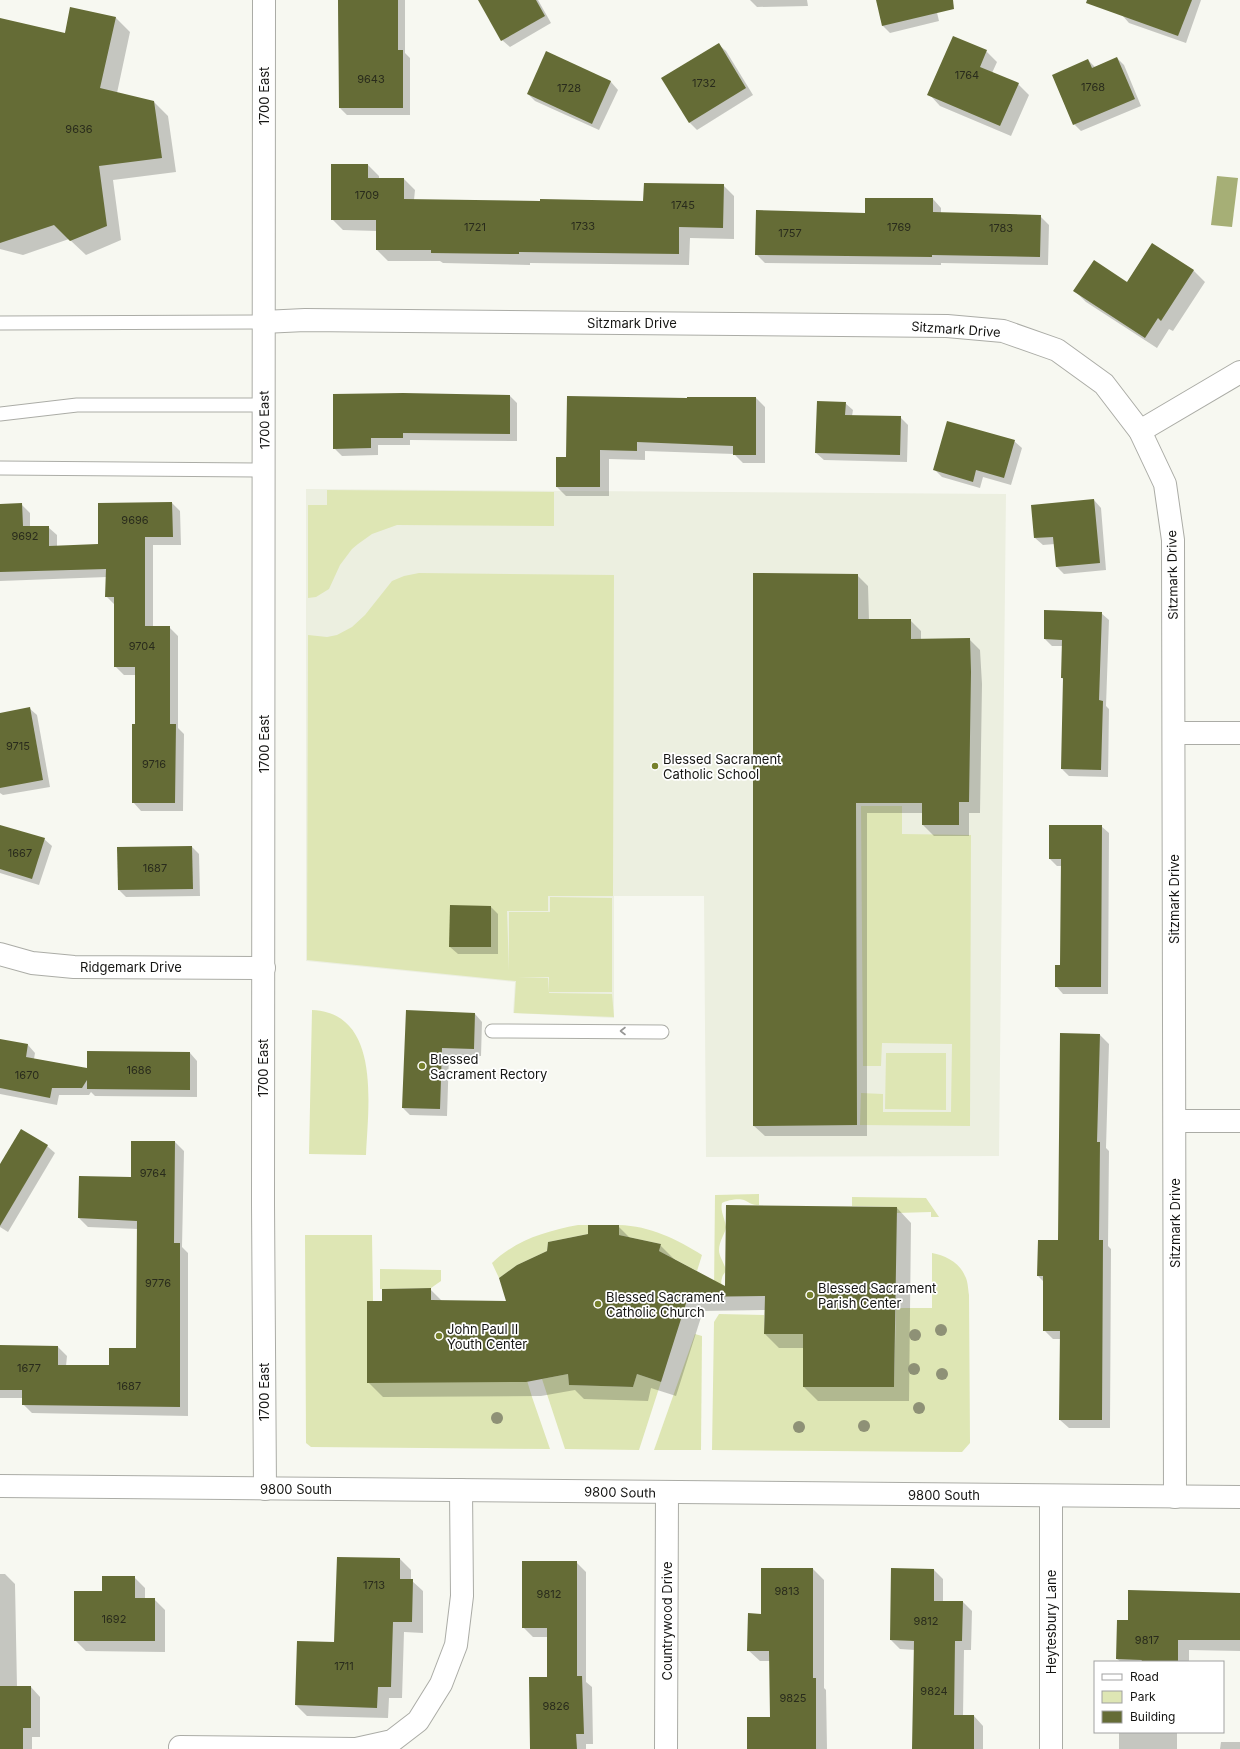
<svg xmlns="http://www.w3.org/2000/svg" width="1240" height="1749" font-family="Inter,sans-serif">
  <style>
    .built { fill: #ecefe0 }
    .green { fill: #dee6b4 }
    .water { fill: #a6af76 }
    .shadow { fill: #0003 }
    .building { fill: #656c36 }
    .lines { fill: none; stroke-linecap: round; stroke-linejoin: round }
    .lane-casing { stroke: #abaca6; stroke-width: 15 }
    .street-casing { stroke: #abaca6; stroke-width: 24 }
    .secondary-casing { stroke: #abaca6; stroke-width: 24 }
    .lane { stroke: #fff; stroke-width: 13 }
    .street { stroke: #fff; stroke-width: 22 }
    .secondary { stroke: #fff; stroke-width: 22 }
    .tree { fill: #8e9176 }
    .oneway { stroke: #969695 }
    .poi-dot { fill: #77812d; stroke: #fff; stroke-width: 1.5 }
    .labels { text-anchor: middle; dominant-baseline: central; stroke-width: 3.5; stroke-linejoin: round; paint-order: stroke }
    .number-label { font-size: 11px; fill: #292b1c }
    .street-label { font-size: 13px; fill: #151513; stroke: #fff }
    .poi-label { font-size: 13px; fill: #151513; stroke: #fff; text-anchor: start }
  </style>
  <rect width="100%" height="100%" fill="#f7f8f1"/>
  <path class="built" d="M 306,489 L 1006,494 L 999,1156 L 706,1157 L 704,896 L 614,896 L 614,1018 L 513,1013 L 515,982 L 306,961 Z"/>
  <g class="green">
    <path d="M 327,490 L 554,492 L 554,526 L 397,525 L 372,534 L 358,544 L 352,549 L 340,565 L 329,589 L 316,597 L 308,598 L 308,505 L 327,505 Z"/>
    <path d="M 419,573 L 614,575 L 613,896 L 548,896 L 548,911 L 507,911 L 509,971 L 509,912 L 550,912 L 550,897 L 612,898 L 612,992 L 549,992 L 549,977 L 518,978 L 548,978 L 549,993 L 612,994 L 614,1017 L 514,1013 L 516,981 L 307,960 L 308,635 L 327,637 L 337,635 L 352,627 L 365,615 L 392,581 L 404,576 Z"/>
    <path d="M 861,806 L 902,806 L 902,834 L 971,835 L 970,1126 L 860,1125 L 861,1093 L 883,1094 L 883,1112 L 951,1112 L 952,1044 L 882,1043 L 881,1066 L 863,1066 Z"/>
    <path d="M 312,1010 C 382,1013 368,1107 366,1155 L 309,1154 Z"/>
    <path d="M 886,1053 L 946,1053 L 946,1110 L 885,1109 Z"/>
    <path d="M 759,1194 L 759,1205 C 752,1205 750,1203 744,1200 C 739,1198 727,1200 722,1203 C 720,1212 725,1218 726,1227 C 726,1232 719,1241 719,1250 C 719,1256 723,1261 725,1267 C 727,1273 723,1273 722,1278 C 719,1286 726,1292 724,1299 L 722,1299 L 714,1291 L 715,1195 Z"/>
    <path d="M 852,1197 L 926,1198 L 939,1217 L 931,1217 L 931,1212 L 897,1213 L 896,1207 L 852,1206 Z"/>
    <path d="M 578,1225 L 588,1225 L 588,1234 L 548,1242 L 547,1251 L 517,1265 L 499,1278 L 492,1263 C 516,1240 546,1231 578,1225 Z"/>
    <path d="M 619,1225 C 650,1226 677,1239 702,1255 L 697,1271 L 659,1251 L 661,1244 L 619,1235 Z"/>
    <path d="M 305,1235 L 372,1235 L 373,1301 L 367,1301 L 367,1383 L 522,1364 L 532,1397 L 550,1449 L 311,1447 L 306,1443 Z"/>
    <path d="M 932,1253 C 945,1255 960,1263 965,1276 C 968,1281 968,1289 969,1295 L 970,1443 L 962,1452 L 712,1450 L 714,1322 L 719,1314 L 764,1315 L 764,1334 L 803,1334 L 803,1387 L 894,1387 L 896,1308 L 932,1308 Z"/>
    <path d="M 380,1269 L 441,1270 L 441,1281 L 431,1288 L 380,1289 Z"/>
    <path d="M 695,1334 L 702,1336 L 701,1450 L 654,1450 Z"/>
    <path d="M 568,1374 L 569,1385 L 633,1387 L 637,1374 L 661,1382 L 639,1450 L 565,1449 L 542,1379 Z"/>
  </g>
  <path class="water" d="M 1217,176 L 1238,178 L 1232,227 L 1211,225 Z"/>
  <g class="shadow">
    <path d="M 338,0 L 405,0 L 405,53 L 410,58 L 410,115 L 347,115 L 340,108 Z"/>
    <path d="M 479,0 L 538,0 L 551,23 L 510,47 L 502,40 Z"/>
    <path d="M 750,0 L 807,0 L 808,6 L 757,7 Z"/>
    <path d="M 877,0 L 934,0 L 939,21 L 890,33 L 883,26 Z"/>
    <path d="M 1128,0 L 1201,0 L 1186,43 L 1129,23 L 1122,15 Z"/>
    <path d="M 71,8 L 116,18 L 130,32 L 117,93 L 154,102 L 168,116 L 176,172 L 113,180 L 121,240 L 86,255 L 69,239 L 23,255 L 0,249 L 0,21 L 65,34 Z"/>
    <path d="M 718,44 L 726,51 L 753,95 L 697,130 L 690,123 L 663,78 Z"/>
    <path d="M 986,51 L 997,62 L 992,73 L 1018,84 L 1029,95 L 1011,136 L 940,106 L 929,94 Z"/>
    <path d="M 547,53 L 611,82 L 618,90 L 599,130 L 535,101 L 528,94 Z"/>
    <path d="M 1117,58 L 1124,65 L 1141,106 L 1081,131 L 1074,124 L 1088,60 L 1095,67 Z"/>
    <path d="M 368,165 L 379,176 L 379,179 L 404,179 L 415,190 L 414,200 L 541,202 L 644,202 L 723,185 L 734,196 L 734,239 L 690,238 L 689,265 L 530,263 L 530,265 L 443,263 L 440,261 L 388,261 L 377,250 L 377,231 L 343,230 L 332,219 Z"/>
    <path d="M 933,199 L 941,208 L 941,214 L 1040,216 L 1049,225 L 1048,265 L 941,263 L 941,265 L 765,263 L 756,254 L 866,214 Z"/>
    <path d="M 1152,244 L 1194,271 L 1205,282 L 1173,331 L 1169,329 L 1157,348 L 1086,302 L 1075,291 L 1127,283 Z"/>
    <path d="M 334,395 L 510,396 L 517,403 L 517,441 L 410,440 L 410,445 L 378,445 L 378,455 L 342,456 L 334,448 Z"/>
    <path d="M 756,398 L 765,407 L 765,463 L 743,463 L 734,454 L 645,451 L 645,460 L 609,459 L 609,496 L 566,496 L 557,487 L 567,458 L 688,399 Z"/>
    <path d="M 845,403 L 853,410 L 852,416 L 900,417 L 908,425 L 907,462 L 824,460 L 816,453 Z"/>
    <path d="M 1014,441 L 1022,448 L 1011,485 L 983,477 L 980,488 L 942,477 L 935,470 Z"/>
    <path d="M 1094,500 L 1101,508 L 1106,570 L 1064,574 L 1057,567 L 1055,544 L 1043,545 L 1035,538 Z"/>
    <path d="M 172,503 L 180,511 L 181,545 L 153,545 L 153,627 L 169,627 L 178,636 L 178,728 L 184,734 L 183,811 L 141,811 L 133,802 L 136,725 L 136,675 L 124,675 L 115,666 L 115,605 L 106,596 L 107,577 L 0,581 L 0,505 L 21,504 L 30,513 L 30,527 L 48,527 L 57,535 L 57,547 L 99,545 Z"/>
    <path d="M 857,575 L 868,586 L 869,620 L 910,620 L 921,631 L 921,639 L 969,639 L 980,650 L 982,684 L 980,813 L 969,813 L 969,836 L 934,836 L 923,825 L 923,813 L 867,813 L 867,1136 L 765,1136 L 754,1126 Z"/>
    <path d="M 1101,613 L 1109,620 L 1106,706 L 1109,709 L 1108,777 L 1069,776 L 1062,769 L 1064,680 L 1062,678 L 1063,646 L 1052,646 L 1045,639 Z"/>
    <path d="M 29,708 L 37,715 L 50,787 L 3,795 L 0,793 L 0,714 Z"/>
    <path d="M 1101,826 L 1109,833 L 1108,994 L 1063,994 L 1056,986 L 1061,966 L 1062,866 L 1057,866 L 1050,859 Z"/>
    <path d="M 0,835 L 44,839 L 52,846 L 39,885 L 0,873 Z"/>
    <path d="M 192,847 L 199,854 L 200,896 L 126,897 L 119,890 Z"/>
    <path d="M 491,907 L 498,914 L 498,954 L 458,954 L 450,947 Z"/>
    <path d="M 407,1011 L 475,1014 L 482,1022 L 481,1056 L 449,1055 L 447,1116 L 410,1115 L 403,1108 Z"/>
    <path d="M 1100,1035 L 1109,1044 L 1106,1148 L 1109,1151 L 1108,1246 L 1111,1249 L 1110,1428 L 1069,1428 L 1060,1420 L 1060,1339 L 1053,1339 L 1044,1330 L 1044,1282 L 1038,1276 L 1039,1241 L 1059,1241 Z"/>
    <path d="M 0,1040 L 28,1045 L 35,1053 L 34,1059 L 88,1069 L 190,1053 L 197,1061 L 197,1097 L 95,1096 L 91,1092 L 89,1095 L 59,1095 L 57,1105 L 0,1094 Z"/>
    <path d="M 21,1130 L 47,1146 L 55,1153 L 8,1232 L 0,1227 L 0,1166 Z"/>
    <path d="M 175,1142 L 184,1151 L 182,1247 L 188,1253 L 188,1416 L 32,1413 L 23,1404 L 23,1398 L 0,1398 L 0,1346 L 58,1347 L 67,1356 L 66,1366 L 110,1366 L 137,1349 L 138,1229 L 88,1227 L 79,1218 L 132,1178 Z"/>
    <path d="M 897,1208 L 911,1223 L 909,1401 L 818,1401 L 804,1387 L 804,1348 L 779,1348 L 765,1334 L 765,1310 L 703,1311 L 676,1396 L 651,1388 L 648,1401 L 584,1399 L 575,1390 L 541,1396 L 383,1397 L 368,1382 L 383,1302 L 430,1289 L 442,1301 L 508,1302 L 589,1234 L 618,1226 L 631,1239 L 660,1245 L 675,1260 L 726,1288 Z"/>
    <path d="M 400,1559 L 411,1570 L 411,1580 L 423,1591 L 423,1633 L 404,1632 L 402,1698 L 389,1698 L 388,1718 L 307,1716 L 296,1705 L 335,1644 Z"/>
    <path d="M 576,1562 L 586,1572 L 586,1682 L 592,1687 L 593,1744 L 586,1744 L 586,1749 L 531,1749 L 548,1678 L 548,1637 L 533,1637 L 523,1627 Z"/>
    <path d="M 813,1569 L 824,1580 L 824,1688 L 826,1690 L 827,1749 L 748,1749 L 771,1718 L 770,1661 L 760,1661 L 748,1650 L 762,1615 Z"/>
    <path d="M 934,1570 L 943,1579 L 943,1602 L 963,1602 L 972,1611 L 971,1650 L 964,1650 L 963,1716 L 974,1716 L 983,1726 L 983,1749 L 913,1749 L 915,1650 L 900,1649 L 891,1640 Z"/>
    <path d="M 0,1574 L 5,1574 L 15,1584 L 17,1687 L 31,1687 L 40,1697 L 40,1737 L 32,1737 L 32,1749 L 0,1749 Z"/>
    <path d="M 134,1577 L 145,1588 L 145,1599 L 154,1599 L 165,1610 L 165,1652 L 86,1651 L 75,1640 L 103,1592 Z"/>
    <path d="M 1129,1591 L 1240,1594 L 1240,1651 L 1189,1650 L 1189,1662 L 1121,1662 L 1117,1659 L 1129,1621 Z"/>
    <rect x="1119" y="1732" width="58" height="17"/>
    <path d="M 1221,1742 L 1240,1742 L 1240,1749 L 1220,1749 Z"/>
  </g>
  <g class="building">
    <path d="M 338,0 L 398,0 L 398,50 L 403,50 L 403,108 L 339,108 Z"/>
    <path d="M 478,0 L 536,0 L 545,16 L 501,41 Z"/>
    <path d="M 876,0 L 953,0 L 954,9 L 882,26 Z"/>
    <path d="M 1087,0 L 1192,0 L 1178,36 L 1086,3 Z"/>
    <path d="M 70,7 L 116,17 L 100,88 L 154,101 L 162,158 L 99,166 L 107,226 L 70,241 L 54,225 L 0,243 L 0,18 L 65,33 Z"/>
    <path d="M 953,36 L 987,50 L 980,67 L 1019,83 L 1000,126 L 927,95 Z"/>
    <path d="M 719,43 L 746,88 L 689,123 L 661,78 Z"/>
    <path d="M 546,51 L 611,81 L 592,124 L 527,94 Z"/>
    <path d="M 1117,57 L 1135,99 L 1073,125 L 1052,75 L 1088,59 L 1092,68 Z"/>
    <path d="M 331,164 L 368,164 L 368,178 L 404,178 L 404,199 L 540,201 L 540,199 L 643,201 L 644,183 L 724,184 L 723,228 L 679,227 L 679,254 L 519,252 L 519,254 L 431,253 L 431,250 L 376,250 L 376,220 L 331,220 Z"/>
    <path d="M 865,198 L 933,198 L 933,212 L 1041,215 L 1040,257 L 932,255 L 932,257 L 755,255 L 756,210 L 865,213 Z"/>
    <path d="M 1152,243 L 1194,270 L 1161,321 L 1158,318 L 1145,338 L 1073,291 L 1094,260 L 1127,282 Z"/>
    <path d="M 403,393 L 510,395 L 510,434 L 403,433 L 403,438 L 371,438 L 371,448 L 333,449 L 333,394 Z"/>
    <path d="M 567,396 L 687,398 L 687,397 L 756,397 L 756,455 L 733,455 L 733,446 L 637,442 L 637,451 L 600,450 L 600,487 L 556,487 L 556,457 L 566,457 Z"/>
    <path d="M 817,401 L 846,402 L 845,415 L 901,416 L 900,455 L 815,453 Z"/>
    <path d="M 947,421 L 1015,440 L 1004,478 L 976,470 L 973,482 L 933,470 Z"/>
    <path d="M 1094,499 L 1100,563 L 1056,567 L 1053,537 L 1034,538 L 1031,505 Z"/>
    <path d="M 172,502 L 173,537 L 145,537 L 145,626 L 170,626 L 170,724 L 176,724 L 175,803 L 132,803 L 132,724 L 135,724 L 135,667 L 114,667 L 114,597 L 105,597 L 106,569 L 0,572 L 0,504 L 22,503 L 23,526 L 49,526 L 49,546 L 98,544 L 98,503 Z"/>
    <path d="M 753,573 L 858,574 L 858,619 L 911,619 L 911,639 L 970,638 L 971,672 L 969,802 L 959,802 L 959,825 L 922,825 L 922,803 L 856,803 L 857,1125 L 753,1126 Z"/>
    <path d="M 1044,610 L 1102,612 L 1099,700 L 1103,701 L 1101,770 L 1061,769 L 1063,678 L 1061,678 L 1062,640 L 1044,639 Z"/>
    <path d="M 30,707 L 43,780 L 0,788 L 0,713 Z"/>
    <path d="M 0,825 L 45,838 L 32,879 L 0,869 Z"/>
    <path d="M 1049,825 L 1102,825 L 1101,987 L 1055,987 L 1055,965 L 1060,965 L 1061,859 L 1049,859 Z"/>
    <path d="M 192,846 L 193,889 L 118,890 L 117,847 Z"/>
    <path d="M 450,905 L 491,906 L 491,947 L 449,947 Z"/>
    <path d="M 406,1010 L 475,1013 L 474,1049 L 442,1048 L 440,1109 L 402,1108 Z"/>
    <path d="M 1060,1033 L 1100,1034 L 1097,1142 L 1100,1142 L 1099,1240 L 1103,1240 L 1102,1420 L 1059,1420 L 1060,1331 L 1043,1331 L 1043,1276 L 1037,1276 L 1038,1240 L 1058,1240 Z"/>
    <path d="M 0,1039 L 28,1044 L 26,1057 L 87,1068 L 87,1051 L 190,1052 L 190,1090 L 87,1089 L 87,1080 L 82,1088 L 52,1088 L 50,1098 L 0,1088 Z"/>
    <path d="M 21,1129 L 48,1145 L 0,1226 L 0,1164 Z"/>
    <path d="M 131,1141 L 175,1141 L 174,1243 L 180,1243 L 180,1407 L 22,1405 L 22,1390 L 0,1390 L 0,1345 L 58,1346 L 58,1365 L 109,1365 L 109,1348 L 136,1348 L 137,1221 L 78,1218 L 79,1176 L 131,1177 Z"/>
    <path d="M 726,1205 L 897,1207 L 894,1387 L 803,1387 L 803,1334 L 764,1334 L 765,1296 L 688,1297 L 661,1382 L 637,1374 L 633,1387 L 569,1385 L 568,1374 L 526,1382 L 367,1383 L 367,1301 L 382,1301 L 382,1289 L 431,1288 L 431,1300 L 506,1301 L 499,1278 L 517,1265 L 547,1251 L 548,1242 L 588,1234 L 588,1225 L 619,1225 L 619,1235 L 661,1244 L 659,1251 L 725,1286 Z"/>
    <path d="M 337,1557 L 400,1558 L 400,1579 L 413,1579 L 412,1622 L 393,1622 L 391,1687 L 378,1687 L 377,1708 L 295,1705 L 297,1641 L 334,1642 Z"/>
    <path d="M 522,1561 L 577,1561 L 577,1676 L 582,1676 L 584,1734 L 576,1734 L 577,1749 L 530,1749 L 529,1677 L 547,1677 L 547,1628 L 522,1628 Z"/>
    <path d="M 761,1568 L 813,1568 L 813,1678 L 816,1678 L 816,1749 L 747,1749 L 747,1717 L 770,1717 L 769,1651 L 747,1651 L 748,1613 L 761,1614 Z"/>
    <path d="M 891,1568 L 934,1569 L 934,1601 L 963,1601 L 962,1641 L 955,1641 L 954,1715 L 974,1715 L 974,1749 L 912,1749 L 914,1641 L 890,1640 Z"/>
    <path d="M 102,1576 L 135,1576 L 135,1598 L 155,1598 L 155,1641 L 74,1641 L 74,1591 L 102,1591 Z"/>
    <path d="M 1128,1590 L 1240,1593 L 1240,1640 L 1178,1640 L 1178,1662 L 1141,1662 L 1142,1660 L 1116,1659 L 1117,1620 L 1128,1620 Z"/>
    <path d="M 0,1686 L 31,1686 L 31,1728 L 23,1728 L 23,1749 L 0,1749 Z"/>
  </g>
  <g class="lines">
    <defs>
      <g id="lane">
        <path d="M 0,323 L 263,322"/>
        <path d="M 0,414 L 77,405 L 264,405"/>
        <path d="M 0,468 L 264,470"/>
        <path d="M 492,1031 L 662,1032"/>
      </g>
      <g id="street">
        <path d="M 264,0 L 263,1204 L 265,1489"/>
        <path d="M 263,322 L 305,320 L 947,326 L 1003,331 L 1057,350 L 1104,384 L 1140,431 L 1165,484 L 1173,540 L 1175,1497"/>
        <path d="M 1140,431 L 1240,372"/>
        <path d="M 1174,733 L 1240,733"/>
        <path d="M 0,954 L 32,963 L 74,967 L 264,968"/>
        <path d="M 1175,1121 L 1240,1121"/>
        <path d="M 180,1747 L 355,1749"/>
        <path d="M 356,1749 L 392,1741 L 418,1721 L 441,1684 L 456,1645 L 462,1596 L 461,1490"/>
        <path d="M 666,1749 L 667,1492"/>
        <path d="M 1051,1749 L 1051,1496"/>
      </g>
      <path id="secondary" d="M 0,1486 L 1240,1497"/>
    </defs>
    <use href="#lane" class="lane-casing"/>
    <use href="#street" class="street-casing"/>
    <use href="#secondary" class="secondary-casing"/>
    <use href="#lane" class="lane"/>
    <use href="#street" class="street"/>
    <use href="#secondary" class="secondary"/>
  </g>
  <g class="tree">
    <circle cx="941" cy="1330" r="6"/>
    <circle cx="915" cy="1335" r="6"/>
    <circle cx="914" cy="1369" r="6"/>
    <circle cx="942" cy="1374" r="6"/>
    <circle cx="919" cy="1408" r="6"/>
    <circle cx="497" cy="1418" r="6"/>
    <circle cx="864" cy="1426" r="6"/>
    <circle cx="799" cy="1427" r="6"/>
  </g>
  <defs><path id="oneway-chevron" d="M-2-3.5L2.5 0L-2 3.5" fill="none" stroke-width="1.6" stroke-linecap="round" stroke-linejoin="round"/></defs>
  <use class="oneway" href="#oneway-chevron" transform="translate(623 1031) rotate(-180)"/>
  <g class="poi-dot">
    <circle cx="655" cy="766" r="4"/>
    <circle cx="422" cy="1066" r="4"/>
    <circle cx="810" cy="1295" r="4"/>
    <circle cx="598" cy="1304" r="4"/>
    <circle cx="439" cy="1336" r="4"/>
  </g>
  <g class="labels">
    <g class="number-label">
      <text x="967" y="75">1764</text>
      <text x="371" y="79">9643</text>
      <text x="704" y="83">1732</text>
      <text x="1093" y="87">1768</text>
      <text x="569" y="88">1728</text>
      <text x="79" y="129">9636</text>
      <text x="367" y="195">1709</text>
      <text x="683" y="205">1745</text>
      <text x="583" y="226">1733</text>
      <text x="475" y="227">1721</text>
      <text x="899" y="227">1769</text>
      <text x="1001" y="228">1783</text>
      <text x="790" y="233">1757</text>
      <text x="135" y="520">9696</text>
      <text x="25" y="536">9692</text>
      <text x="142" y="646">9704</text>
      <text x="18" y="746">9715</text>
      <text x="154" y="764">9716</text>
      <text x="20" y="853">1667</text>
      <text x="155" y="868">1687</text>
      <text x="139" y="1070">1686</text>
      <text x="27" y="1075">1670</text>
      <text x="153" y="1173">9764</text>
      <text x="158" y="1283">9776</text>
      <text x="29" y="1368">1677</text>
      <text x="129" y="1386">1687</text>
      <text x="374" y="1585">1713</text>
      <text x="787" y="1591">9813</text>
      <text x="549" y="1594">9812</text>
      <text x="114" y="1619">1692</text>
      <text x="926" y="1621">9812</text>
      <text x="1147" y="1640">9817</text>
      <text x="344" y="1666">1711</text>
      <text x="934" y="1691">9824</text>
      <text x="793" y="1698">9825</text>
      <text x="556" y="1706">9826</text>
    </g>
    <g class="street-label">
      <text transform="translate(264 96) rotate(-90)">1700 East</text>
      <text x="632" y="323">Sitzmark Drive</text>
      <text transform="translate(956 329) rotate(4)">Sitzmark Drive</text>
      <text transform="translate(264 420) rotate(-91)">1700 East</text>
      <text transform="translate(1172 575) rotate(-91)">Sitzmark Drive</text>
      <text transform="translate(264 744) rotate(-90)">1700 East</text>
      <text transform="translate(1174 899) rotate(-90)">Sitzmark Drive</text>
      <text x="131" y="967">Ridgemark Drive</text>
      <text transform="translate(263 1068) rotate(-90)">1700 East</text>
      <text transform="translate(1175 1223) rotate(-90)">Sitzmark Drive</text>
      <text transform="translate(264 1392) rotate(-90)">1700 East</text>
      <text x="296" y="1489">9800 South</text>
      <text transform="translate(620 1492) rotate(1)">9800 South</text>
      <text x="944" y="1495">9800 South</text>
      <text transform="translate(667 1621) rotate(-90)">Countrywood Drive</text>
      <text transform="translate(1051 1622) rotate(-90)">Heytesbury Lane</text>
    </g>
    <g class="poi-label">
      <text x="663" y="759">Blessed Sacrament<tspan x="663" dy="15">Catholic School</tspan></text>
      <text x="430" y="1059">Blessed<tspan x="430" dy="15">Sacrament Rectory</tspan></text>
      <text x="818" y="1288">Blessed Sacrament<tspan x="818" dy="15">Parish Center</tspan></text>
      <text x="606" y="1297">Blessed Sacrament<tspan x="606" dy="15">Catholic Church</tspan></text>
      <text x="447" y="1329">John Paul II<tspan x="447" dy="15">Youth Center</tspan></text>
    </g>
  </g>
  <rect x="1094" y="1661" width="130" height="72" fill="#ffffff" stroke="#a1a1a1"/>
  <rect x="1102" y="1674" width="20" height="6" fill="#ffffff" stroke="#a1a1a1"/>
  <text x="1130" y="1681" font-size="12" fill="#151513">Road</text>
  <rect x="1102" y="1691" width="20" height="12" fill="#dee6b4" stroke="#a1a1a1"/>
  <text x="1130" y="1701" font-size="12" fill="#151513">Park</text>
  <rect x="1102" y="1711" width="20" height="12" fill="#656c36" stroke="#a1a1a1"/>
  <text x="1130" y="1721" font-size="12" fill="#151513">Building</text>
</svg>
